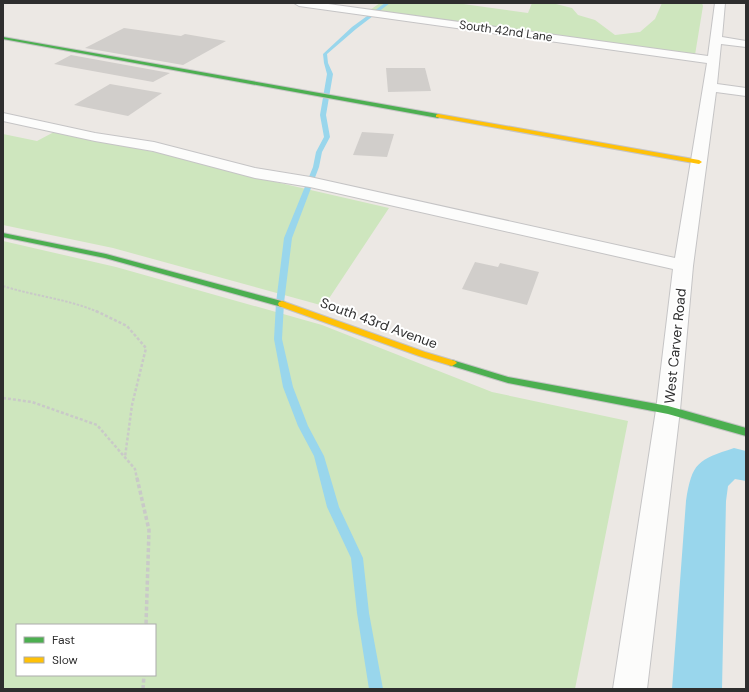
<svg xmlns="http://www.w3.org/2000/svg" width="749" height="692" font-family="'DM Sans',sans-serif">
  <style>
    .green { fill: #cee6be; fill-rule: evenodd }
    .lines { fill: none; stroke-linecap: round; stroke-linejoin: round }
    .stream { fill: #99d6ec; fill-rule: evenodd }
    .canal { fill: #99d6ec; fill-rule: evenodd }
    .building { fill: #d1cecb }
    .street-casing { stroke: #c5c4c5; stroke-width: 2 }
    .fast-casing { stroke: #c5c4c5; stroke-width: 2 }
    .slow-casing { stroke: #c5c4c5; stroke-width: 2 }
    .path-far2 { stroke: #c9c9c8; stroke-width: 2; stroke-dasharray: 2.5 1.5; stroke-linecap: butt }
    .path-far1 { stroke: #c9c9c8; stroke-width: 2.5; stroke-dasharray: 3 2; stroke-linecap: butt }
    .path { stroke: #c9c9c8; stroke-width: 3.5; stroke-dasharray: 4 2.5; stroke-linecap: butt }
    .street { fill: #fcfcfb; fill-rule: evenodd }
    .fast { fill: #4caf50; fill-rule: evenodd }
    .slow { fill: #ffc107; fill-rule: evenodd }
    .labels { text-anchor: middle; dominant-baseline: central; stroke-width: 4; stroke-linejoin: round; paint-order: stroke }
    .far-street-label { font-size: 12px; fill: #2e2e2e; stroke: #fff }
    .street-label { font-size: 14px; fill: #2e2e2e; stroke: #fff }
  </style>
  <rect width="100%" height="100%" fill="#ece8e4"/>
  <g class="green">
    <path d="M 380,3 L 456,3 L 528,13 L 532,3 L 556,4 L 572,8 L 578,15 L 595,20 L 615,35 L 640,32 L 655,19 L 662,3 L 702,3 L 703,6 L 695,55 L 370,10 Z"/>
    <path d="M 54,132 L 164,154 L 267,180 L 389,208 L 324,306 L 113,248 L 3,225 L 3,134 L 37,141 Z"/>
    <path d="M 3,241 L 116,267 L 322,325 L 492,392 L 628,421 L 575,689 L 3,689 ZM 17,625 L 155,625 L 155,675 L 17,675 Z"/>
  </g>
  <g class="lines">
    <path class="stream" d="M 385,3 L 390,3 L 356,29 L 327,54 L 328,63 L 333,74 L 326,115 L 330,137 L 322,152 L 319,167 L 292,238 L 284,303 L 282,339 L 293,387 L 308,426 L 324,456 L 339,507 L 363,558 L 369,613 L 383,689 L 369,689 L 357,613 L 351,558 L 327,507 L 314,456 L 298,426 L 283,387 L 274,339 L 276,303 L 284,238 L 313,167 L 316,152 L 324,137 L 320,115 L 327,74 L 324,63 L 323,54 L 352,27 Z"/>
    <path class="canal" d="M 734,448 L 746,451 L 746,481 L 735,479 L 728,486 L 726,501 L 722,689 L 672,689 L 686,501 C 692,462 698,460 734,448 Z"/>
  </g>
  <g class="building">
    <path d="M 124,28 L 181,36 L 185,34 L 226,41 L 183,65 L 85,48 Z"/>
    <path d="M 71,55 L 170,73 L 153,82 L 54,64 Z"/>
    <path d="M 386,68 L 425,68 L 431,91 L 388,92 Z"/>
    <path d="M 110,84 L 162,93 L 128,116 L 74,105 Z"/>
    <path d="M 362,132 L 394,134 L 387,157 L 353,155 Z"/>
    <path d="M 475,262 L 498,267 L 500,263 L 539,272 L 527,305 L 462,289 Z"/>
  </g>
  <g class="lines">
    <defs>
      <path id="street" d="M 294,3 L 321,3 L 708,56 L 715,3 L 725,3 L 722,37 L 746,41 L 746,47 L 721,44 L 717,84 L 746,88 L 746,96 L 716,92 L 693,266 L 680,410 L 647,689 L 613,689 L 656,410 L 673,269 L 310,187 L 255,178 L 153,151 L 95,141 L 3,121 L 3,113 L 95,133 L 154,142 L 255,168 L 310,177 L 675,258 L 707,63 L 299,6 Z"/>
      <g id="fast">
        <path d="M 3,37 L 438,114 L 441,116 L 438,118 L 3,39 Z"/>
        <path d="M 3,233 L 106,254 L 285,302 L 286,304 L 282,307 L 105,258 L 3,237 Z"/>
        <path d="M 452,360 L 508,377 L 668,406 L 746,428 L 746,436 L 668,414 L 508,383 L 449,365 L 447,363 Z"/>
      </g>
      <g id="slow">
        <path d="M 438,114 L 699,160 L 702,162 L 699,164 L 436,117 L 436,115 Z"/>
        <path d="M 282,301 L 425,352 L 455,361 L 457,363 L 452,366 L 419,356 L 279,306 L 278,304 L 279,302 Z"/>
      </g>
    </defs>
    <use href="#street" class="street-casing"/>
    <use href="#fast" class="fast-casing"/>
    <use href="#slow" class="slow-casing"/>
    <path class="path-far2" d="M 3,286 C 34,296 68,299 98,312"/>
    <g class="path-far1">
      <path d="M 96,311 L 127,326 L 146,348 L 132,405 L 125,457"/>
      <path d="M 3,398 L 32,402 L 97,425 L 135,469 L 137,479"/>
    </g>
    <g class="path">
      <path d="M 137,478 L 149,530 L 146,625"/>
      <path d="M 143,689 L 144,675"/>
    </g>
    <use href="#street" class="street"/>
    <use href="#fast" class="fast"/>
    <use href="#slow" class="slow"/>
  </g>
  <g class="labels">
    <g class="far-street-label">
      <text transform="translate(506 31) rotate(8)">South 42nd Lane</text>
    </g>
    <g class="street-label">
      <text transform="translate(379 323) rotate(20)">South 43rd Avenue</text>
      <text transform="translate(675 346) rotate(-84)">West Carver Road</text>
    </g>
  </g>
  <rect width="749" height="692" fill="none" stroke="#2e2e2e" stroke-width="8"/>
  <rect x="16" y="624" width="140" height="52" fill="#ffffff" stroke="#ababab"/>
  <rect x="24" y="637" width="20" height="6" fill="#4caf50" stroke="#ababab"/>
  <text x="52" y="644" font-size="12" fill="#2e2e2e">Fast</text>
  <rect x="24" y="657" width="20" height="6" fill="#ffc107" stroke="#ababab"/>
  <text x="52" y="664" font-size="12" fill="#2e2e2e">Slow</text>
</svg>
